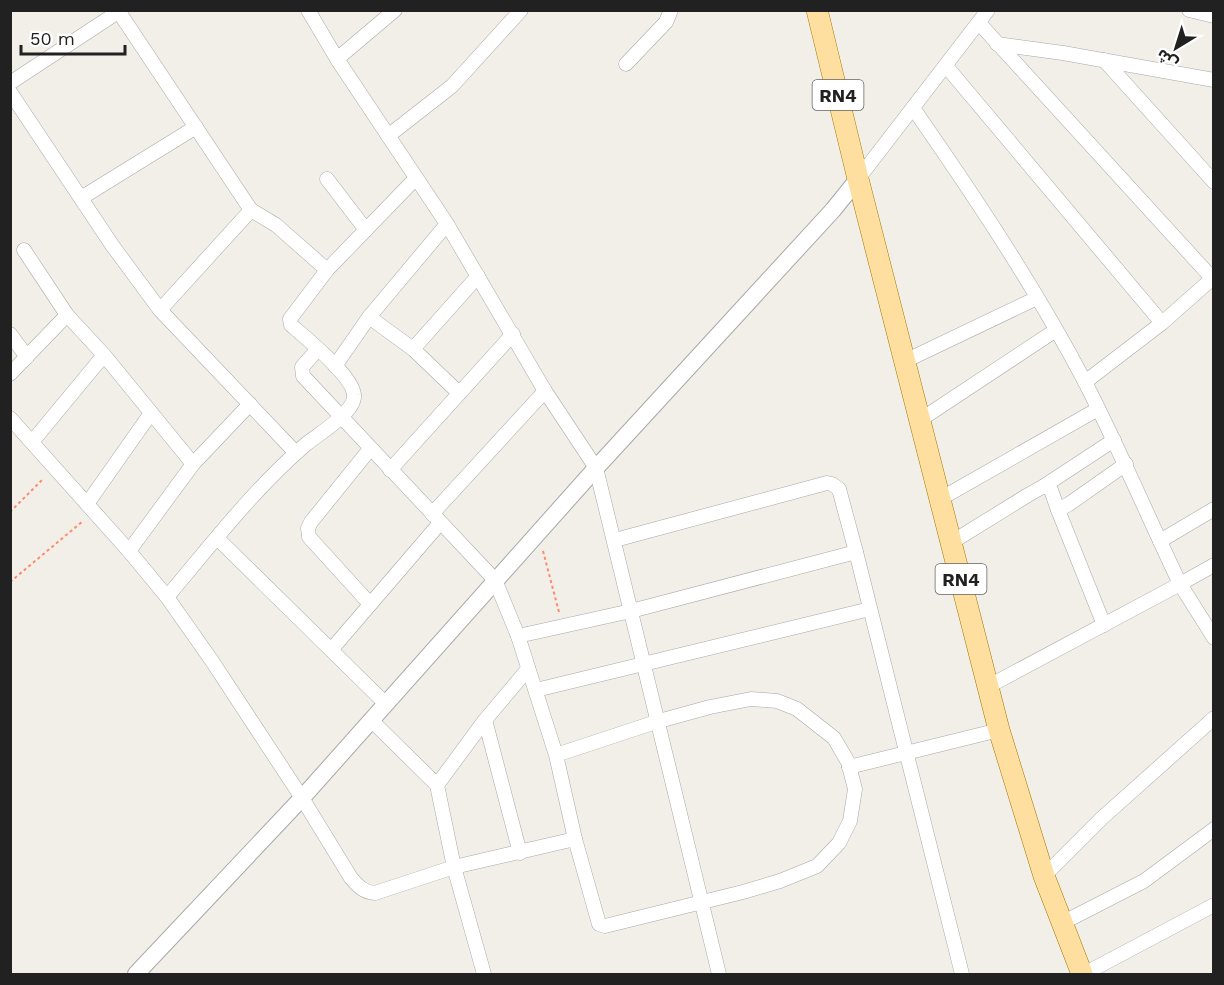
<svg xmlns="http://www.w3.org/2000/svg" width="1224" height="985" font-family="'Work Sans','Noto Sans Arabic',sans-serif">
  <style>
    .lines { fill: none; stroke-linecap: round; stroke-linejoin: round }
    .minor-casing { stroke: #a8a8a8; stroke-width: 15 }
    .tertiary-casing { stroke: #a8a8a8; stroke-width: 18 }
    .primary-casing { stroke: #9e7a00; stroke-width: 22 }
    .path { stroke: #fe8a6c; stroke-width: 2; stroke-dasharray: 3 3; stroke-linecap: butt }
    .minor { stroke: #fff; stroke-width: 14 }
    .tertiary { stroke: #fff; stroke-width: 16 }
    .primary { stroke: #ffdf9f; stroke-width: 21 }
    .labels { text-anchor: middle; dominant-baseline: central; stroke-width: 5; stroke-linejoin: round; paint-order: stroke }
    .shield { fill: #fff; stroke: #646464; stroke-width: 1.5 }
    .shield-label { font-size: 18px; font-weight: bold; fill: #212121 }
  </style>
  <rect width="100%" height="100%" fill="#f1efe7"/>
  <g class="lines">
    <defs>
      <g id="minor">
        <path d="M 308,10 L 337,59 L 447,224 L 545,391 L 596,468 L 719,974"/>
        <path d="M 1189,10 L 1214,16"/>
        <path d="M 119,12 L 251,210 L 276,225 L 327,270"/>
        <path d="M 979,23 L 1212,278"/>
        <path d="M 997,44 L 1063,53 L 1214,80"/>
        <path d="M 337,59 L 395,10"/>
        <path d="M 1104,60 L 1214,182"/>
        <path d="M 626,64 L 666,22 L 671,10"/>
        <path d="M 946,66 L 1162,323"/>
        <path d="M 10,83 L 121,10"/>
        <path d="M 10,92 L 112,245 L 160,310 L 251,210"/>
        <path d="M 913,108 C 975,197 1035,287 1085,382 C 1119,448 1148,517 1180,584 L 989,686"/>
        <path d="M 388,136 L 452,86 L 521,10"/>
        <path d="M 327,179 L 366,230"/>
        <path d="M 858,179 L 988,10"/>
        <path d="M 81,198 L 196,127"/>
        <path d="M 24,250 L 67,315"/>
        <path d="M 160,310 L 296,453"/>
        <path d="M 369,317 L 413,349 L 459,393"/>
        <path d="M 10,334 L 27,357"/>
        <path d="M 318,349 L 302,367 L 303,376 L 495,580 L 518,636 L 556,755 L 575,839 L 599,924 L 605,926 L 743,892 L 780,881 L 817,866 L 839,843 L 850,821 L 855,789 L 848,762 L 834,738 L 797,709 L 777,701 L 751,699 L 710,707 L 659,721 L 556,755"/>
        <path d="M 413,349 L 478,276"/>
        <path d="M 905,361 L 1037,298"/>
        <path d="M 335,366 L 369,317 L 447,224"/>
        <path d="M 10,374 L 67,315 L 104,355 L 193,464 L 250,404"/>
        <path d="M 1085,382 L 1162,323 L 1214,277"/>
        <path d="M 10,418 L 129,551 L 167,597 L 212,661 L 302,798 L 351,878 C 358,886 363,892 375,893 L 454,867 L 575,839"/>
        <path d="M 920,420 L 1056,330"/>
        <path d="M 32,442 L 104,355"/>
        <path d="M 370,449 L 311,522 L 308,528 L 309,537 L 370,604"/>
        <path d="M 390,470 L 513,334"/>
        <path d="M 1044,486 L 1114,440"/>
        <path d="M 940,499 L 1098,409"/>
        <path d="M 87,504 L 151,413"/>
        <path d="M 432,514 L 545,391"/>
        <path d="M 217,538 L 386,704"/>
        <path d="M 615,540 L 827,483 L 832,484 L 839,489 L 856,552 L 962,974"/>
        <path d="M 1160,541 L 1214,509"/>
        <path d="M 952,542 L 1028,495 L 1044,486 L 1051,490 L 1058,510"/>
        <path d="M 129,551 L 193,464"/>
        <path d="M 1214,565 L 1180,584 L 1214,638"/>
        <path d="M 167,597 C 211,545 253,490 305,445 C 317,435 356,412 354,395 C 353,376 306,338 291,325 L 290,319 L 327,270 L 416,178"/>
        <path d="M 1104,625 L 1058,510 L 1069,504 L 1126,464"/>
        <path d="M 518,636 L 631,611 L 856,552"/>
        <path d="M 331,650 L 440,523"/>
        <path d="M 536,690 L 870,609"/>
        <path d="M 371,720 L 437,785"/>
        <path d="M 485,720 L 520,853"/>
        <path d="M 849,767 L 999,730"/>
        <path d="M 1044,876 L 1102,818 L 1214,718"/>
        <path d="M 1062,923 L 1144,881 L 1214,829"/>
        <path d="M 484,974 L 454,867 L 437,785 L 485,720 L 528,669"/>
        <path d="M 1084,974 L 1214,905"/>
      </g>
      <path id="tertiary" d="M 136,974 L 302,798 L 596,468 L 833,210 L 858,179"/>
      <path id="primary" d="M 817,10 L 858,179 L 999,730 L 1044,876 L 1082,974"/>
    </defs>
    <use href="#minor" class="minor-casing"/>
    <use href="#tertiary" class="tertiary-casing"/>
    <use href="#primary" class="primary-casing"/>
    <g class="path">
      <path d="M 10,512 L 44,478"/>
      <path d="M 543,551 L 559,612"/>
      <path d="M 10,582 L 83,521"/>
    </g>
    <use href="#minor" class="minor"/>
    <use href="#tertiary" class="tertiary"/>
    <use href="#primary" class="primary"/>
  </g>
  <g class="labels">
    <g class="shield">
      <rect x="812.5" y="80" width="51" height="30" rx="4.5"/>
      <rect x="935.5" y="564" width="51" height="30" rx="4.5"/>
    </g>
    <g class="shield-label">
      <text x="838" y="95">RN4</text>
      <text x="961" y="579">RN4</text>
    </g>
  </g>
  <rect width="1224" height="985" fill="none" stroke="#212121" stroke-width="24"/>
  <g transform="translate(1176 48) rotate(218)" stroke="#ffffff" stroke-width="4.5" paint-order="stroke">
  <path d="M0-4.5L10 22L0 15L-10 22Z" fill="#212121"/>
  <text y="-9" font-size="16" font-weight="bold" text-anchor="middle" fill="#212121">ش</text>
  </g>
  <path d="M21 45v9h104v-9" fill="none" stroke="#212121" stroke-width="3"/>
  <text x="30" y="45" font-size="18" fill="#212121" stroke="#ffffff" stroke-width="4.5" paint-order="stroke">50 m</text>
</svg>
